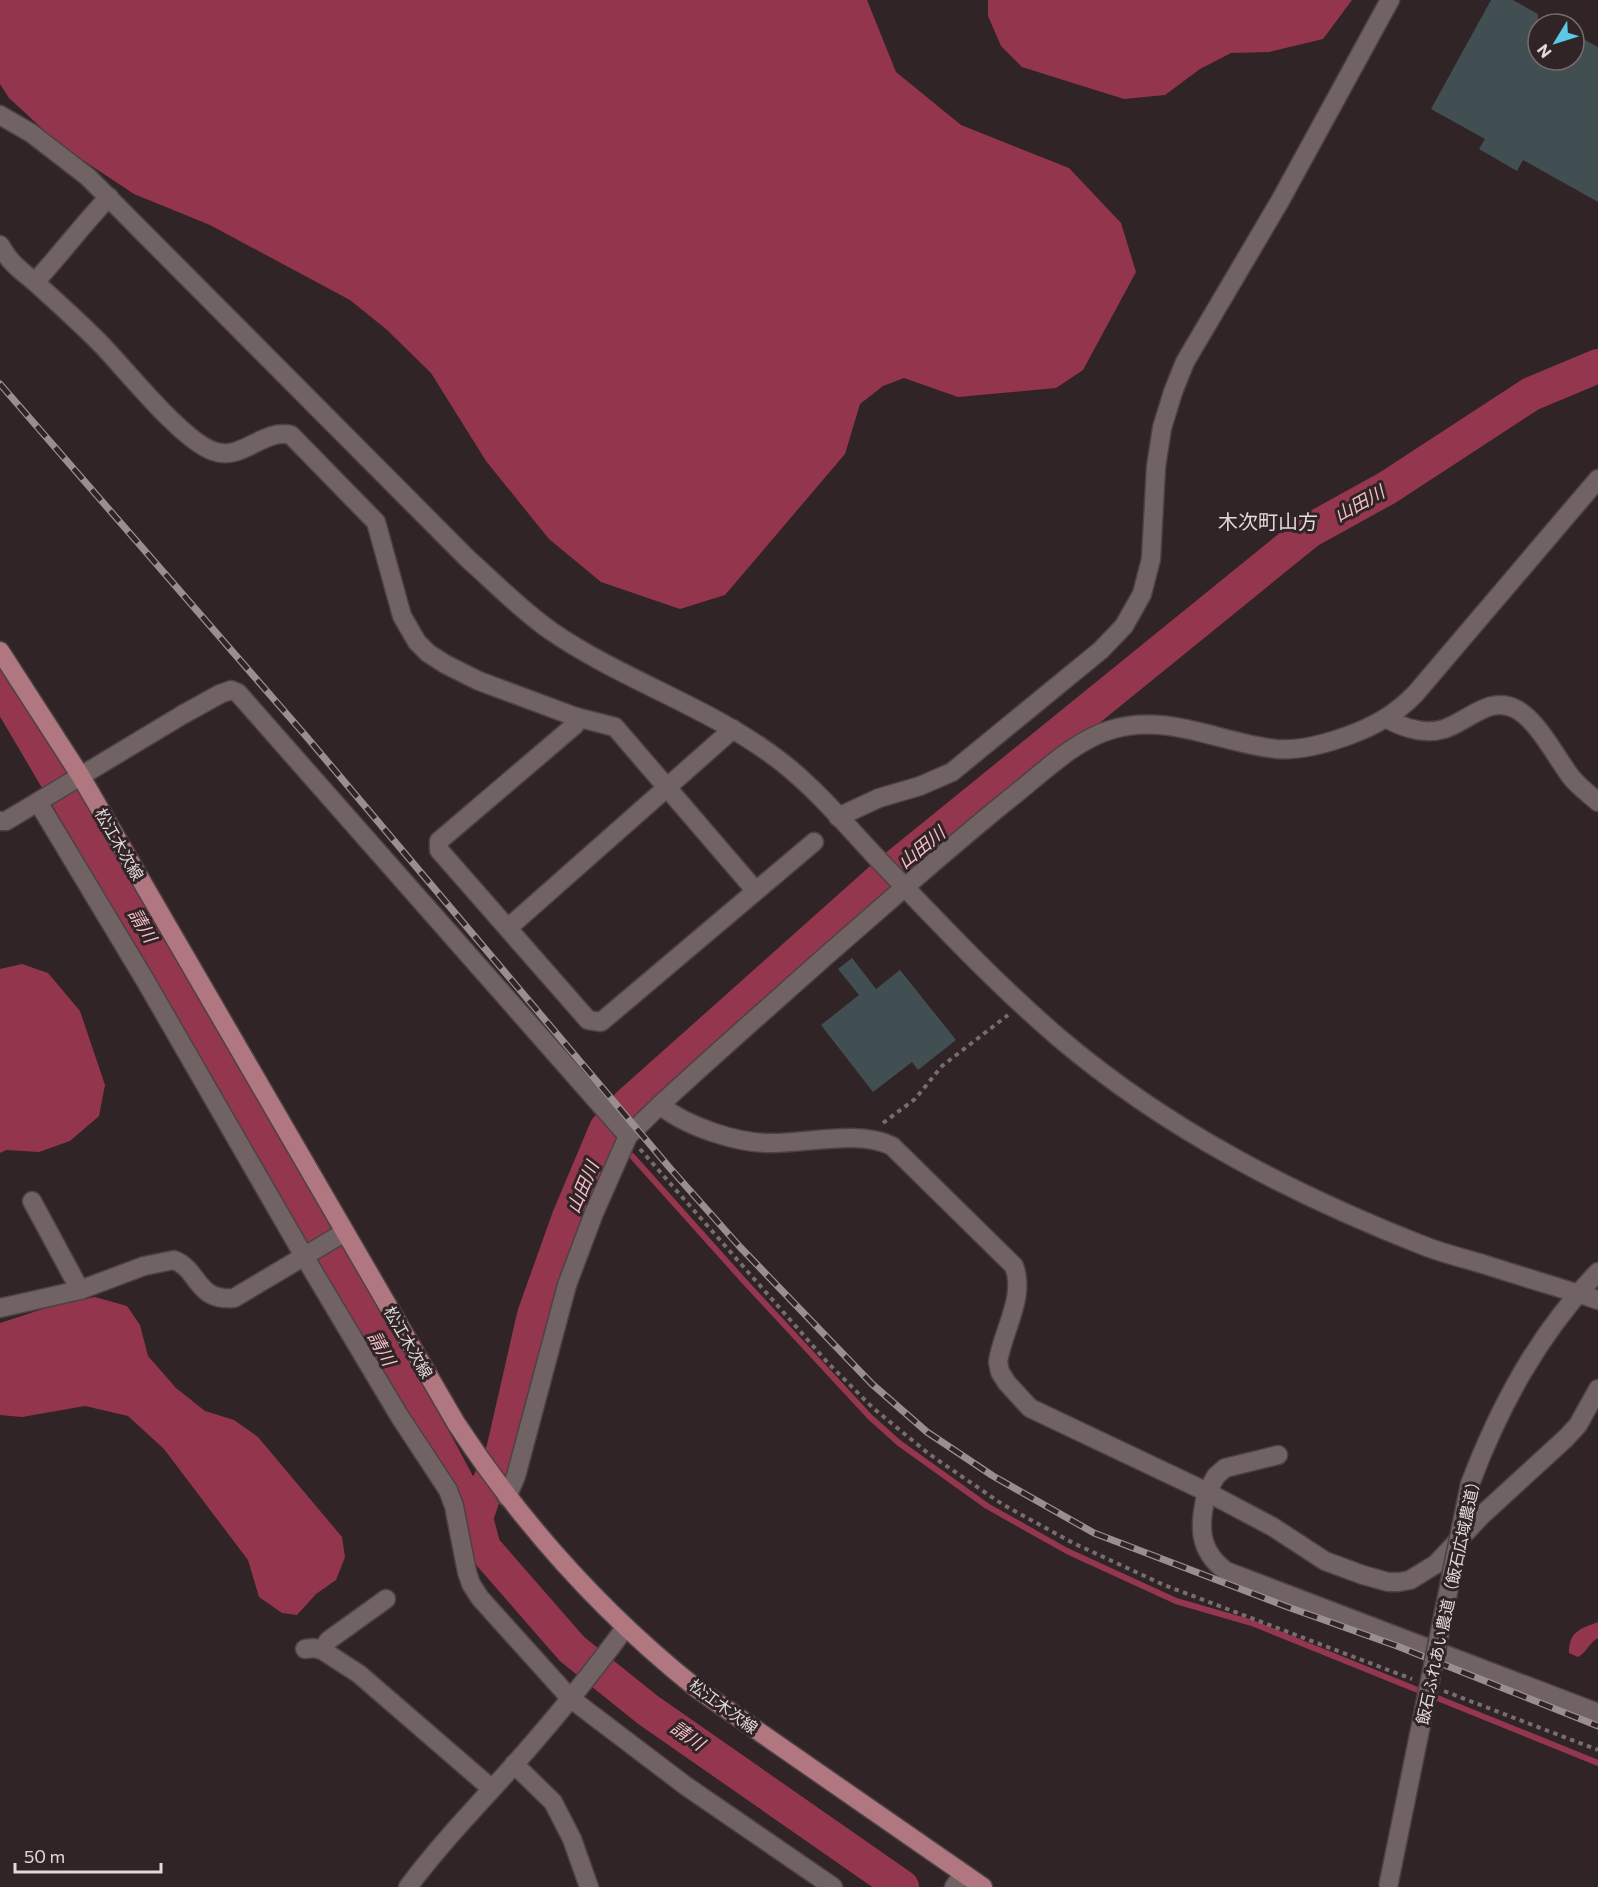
<svg xmlns="http://www.w3.org/2000/svg" width="1598" height="1887" font-family="Commissioner,'Noto Sans JP',sans-serif">
  <style>
    .forest { fill: #93364d }
    .lines { fill: none; stroke-linecap: round; stroke-linejoin: round }
    .stream { stroke: #94374e; stroke-width: 6 }
    .river { stroke: #94374e; stroke-width: 34 }
    .building { fill: #414f53 }
    .minor-casing { stroke: #4c4244; stroke-width: 21 }
    .major-casing { stroke: #4c4244; stroke-width: 21 }
    .path { stroke: #776d6e; stroke-width: 4; stroke-dasharray: 4.5 4.5; stroke-linecap: butt }
    .minor { stroke: #716364; stroke-width: 18 }
    .major { stroke: #b17781; stroke-width: 18 }
    .rail-casing { stroke: #998f91; stroke-width: 7 }
    .rail { stroke: #302426; stroke-width: 4.5; stroke-dasharray: 14; stroke-linecap: butt }
    .minor-bridge-casing { stroke: #4c4244; stroke-width: 21; stroke-linecap: butt }
    .minor-bridge { stroke: #716364; stroke-width: 18 }
    .labels { text-anchor: middle; dominant-baseline: central; stroke-width: 6; stroke-linejoin: round; paint-order: stroke }
    .street-label { font-size: 16px; fill: #e1d9da; stroke: #302426 }
    .water-label { font-size: 18px; font-style: italic; fill: #f5bfc7; stroke: #302426 }
    .quarter-label { font-size: 20px; fill: #e1d9da; stroke: #302426 }
  </style>
  <rect width="100%" height="100%" fill="#302426"/>
  <g class="forest">
    <path d="M 0,0 L 867,0 L 896,72 L 961,125 L 1069,168 L 1121,223 L 1136,272 L 1083,370 L 1056,388 L 958,397 L 904,378 L 883,386 L 860,404 L 845,454 L 725,595 L 680,609 L 601,582 L 549,539 L 486,461 L 431,373 L 386,329 L 350,300 L 210,225 L 134,194 L 60,145 L 9,98 L 0,84 Z"/>
    <path d="M 988,0 L 1352,0 L 1323,39 L 1269,52 L 1231,53 L 1200,69 L 1165,95 L 1124,99 L 1022,67 L 1001,46 L 988,16 Z"/>
    <path d="M 22,964 L 48,973 L 80,1011 L 105,1085 L 99,1116 L 70,1141 L 39,1152 L 6,1150 L 0,1153 L 0,969 Z"/>
    <path d="M 95,1297 L 127,1306 L 140,1325 L 148,1356 L 176,1388 L 205,1411 L 234,1420 L 258,1437 L 342,1537 L 345,1557 L 336,1580 L 316,1594 L 297,1615 L 282,1613 L 259,1597 L 248,1560 L 164,1449 L 128,1416 L 85,1406 L 22,1417 L 0,1415 L 0,1323 L 55,1305 Z"/>
    <path d="M 1598,1622 L 1598,1638 C 1587,1645 1587,1652 1578,1657 L 1569,1653 C 1569,1631 1580,1629 1598,1622 Z"/>
  </g>
  <g class="lines">
    <g class="stream">
      <path d="M 606,1129 L 612,1136"/>
      <path d="M 632,1156 L 744,1281 L 870,1417 L 899,1443 L 987,1506 L 1067,1551 L 1176,1601 L 1252,1623 L 1598,1763"/>
    </g>
    <g class="river">
      <path d="M 0,683 L 216,1050 L 442,1454 L 476,1518 L 484,1548 L 572,1649 L 648,1710 L 902,1887"/>
      <path d="M 476,1518 L 485,1492 L 503,1451 L 534,1315 L 569,1217 L 606,1129 L 629,1104 L 889,872 L 1309,531 L 1387,488 L 1531,394 L 1598,366"/>
    </g>
  </g>
  <g class="building">
    <path d="M 1491,0 L 1513,0 L 1538,14 L 1538,60 L 1574,60 L 1574,34 L 1598,47 L 1598,202 L 1523,160 L 1517,171 L 1479,149 L 1485,139 L 1431,109 Z"/>
    <path d="M 852,958 L 876,989 L 900,970 L 956,1040 L 918,1070 L 912,1062 L 873,1092 L 821,1025 L 859,995 L 838,969 Z"/>
  </g>
  <g class="lines">
    <defs>
      <g id="minor">
        <path d="M 0,115 L 31,133 L 88,177 L 468,559 C 495,583 521,610 551,631 C 625,682 714,708 784,764 C 818,791 847,826 876,857 C 935,919 993,981 1058,1037 C 1167,1130 1294,1195 1427,1247 C 1446,1254 1466,1259 1486,1265 C 1523,1277 1561,1288 1598,1300"/>
        <path d="M 0,245 C 13,267 20,269 37,284 C 58,303 78,321 98,341 C 124,367 181,440 213,451 C 242,462 263,428 291,435 L 376,522 L 402,616 L 417,642 L 428,653 L 445,664 L 479,681 L 576,717 L 615,727 L 755,890"/>
        <path d="M 35,282 C 61,254 83,224 109,197"/>
        <path d="M 576,717 L 575,725 L 439,841 L 439,850 L 588,1020 L 601,1022 L 814,842"/>
        <path d="M 1387,719 C 1404,728 1425,735 1444,729 C 1469,721 1489,695 1516,709 C 1538,721 1556,757 1571,777 C 1578,786 1589,794 1598,802"/>
        <path d="M 38,802 L 145,980 L 304,1256 L 400,1417 L 448,1490 L 454,1506 L 467,1572 L 471,1584 L 480,1598 L 570,1698 L 686,1786 L 833,1887"/>
        <path d="M 838,817 L 879,798 L 920,786 L 952,772 L 1101,650 L 1124,626 L 1142,594 L 1151,559 L 1156,467 L 1162,428 L 1173,392 L 1185,362 L 1280,201 L 1390,0"/>
        <path d="M 0,821 L 6,821 L 182,715 L 220,694 L 231,690 L 238,693 L 628,1136"/>
        <path d="M 508,928 L 733,729"/>
        <path d="M 660,1105 C 687,1127 739,1144 773,1143 C 809,1143 859,1130 892,1146 L 1014,1266 C 1026,1297 1002,1332 998,1362 L 1000,1372 L 1007,1383 L 1030,1408 L 1207,1492 C 1199,1523 1197,1550 1226,1571 L 1598,1713"/>
        <path d="M 32,1201 L 80,1290"/>
        <path d="M 0,1308 L 80,1290 L 144,1266 L 174,1260 C 200,1270 195,1301 234,1298 L 345,1232"/>
        <path d="M 1278,1455 L 1225,1468 L 1216,1476 L 1207,1492 L 1273,1527 L 1325,1561 L 1363,1575 L 1388,1582 L 1399,1582 L 1410,1580 L 1436,1564 L 1482,1515 L 1566,1438 L 1578,1425 L 1598,1389"/>
        <path d="M 1470,1484 C 1500,1405 1539,1333 1598,1272"/>
        <path d="M 507,1497 L 516,1476 L 567,1285 L 594,1213 L 628,1136 L 660,1105 C 715,1054 771,1005 827,955 C 887,903 946,850 1008,800 C 1038,777 1073,741 1110,730 C 1167,712 1220,743 1276,749 C 1300,751 1325,744 1347,736 C 1375,726 1396,714 1416,693 L 1598,479"/>
        <path d="M 305,1649 L 314,1648 L 322,1650 L 359,1674 L 492,1789"/>
        <path d="M 322,1650 L 329,1640 L 386,1599"/>
        <path d="M 514,1764 L 553,1802 L 572,1839 L 589,1887"/>
        <path d="M 408,1887 C 440,1844 477,1806 513,1766 C 552,1722 590,1676 625,1628"/>
        <path d="M 954,1887 L 963,1874"/>
      </g>
      <path id="major" d="M 0,651 L 80,775 L 456,1423 C 522,1524 601,1612 696,1688 L 983,1887"/>
    </defs>
    <use href="#minor" class="minor-casing"/>
    <use href="#major" class="major-casing"/>
    <g class="path">
      <path d="M 883,1123 L 915,1099 L 942,1066 L 1008,1015"/>
      <path d="M 640,1149 L 828,1363 L 873,1408 L 929,1454 L 1002,1504 L 1073,1543 L 1164,1585 L 1412,1679"/>
      <path d="M 1444,1691 L 1598,1750"/>
    </g>
    <use href="#minor" class="minor"/>
    <use href="#major" class="major"/>
    <defs>
      <path id="rail" d="M 0,384 L 305,735 L 669,1167 L 740,1247 L 872,1384 L 927,1432 L 993,1476 L 1094,1533 L 1285,1606 L 1397,1646 L 1598,1726"/>
    </defs>
    <use href="#rail" class="rail-casing"/>
    <use href="#rail" class="rail"/>
    <defs>
      <path id="minor-bridge" d="M 1388,1887 L 1470,1484"/>
    </defs>
    <use href="#minor-bridge" class="minor-bridge-casing"/>
    <use href="#minor-bridge" class="minor-bridge"/>
  </g>
  <g class="labels">
    <g class="street-label">
      <text transform="translate(120 844) rotate(60)">松江木次線</text>
      <text transform="translate(409 1342) rotate(60)">松江木次線</text>
      <text transform="translate(1448 1599) rotate(-78)">飯石ふれあい農道（飯石広域農道）</text>
      <text transform="translate(724 1706) rotate(36)">松江木次線</text>
    </g>
    <g class="water-label">
      <text transform="translate(1359 503) rotate(-29)">山田川</text>
      <text transform="translate(921 847) rotate(-39)">山田川</text>
      <text transform="translate(143 925) rotate(59)">請川</text>
      <text transform="translate(582 1187) rotate(-67)">山田川</text>
      <text transform="translate(382 1348) rotate(61)">請川</text>
      <text transform="translate(688 1735) rotate(35)">請川</text>
    </g>
    <g class="quarter-label">
      <text x="1268" y="521">木次町山方</text>
    </g>
  </g>
  <g transform="translate(1556 42) rotate(232)"><circle r="28" fill="#302426" stroke="#776c6e" stroke-width="1.5"/>
  <path d="M0-4.5L10 22L0 15L-10 22Z" fill="#5bc8e7"/>
  <text y="-9" font-size="16" font-weight="bold" text-anchor="middle" fill="#e1d9da">N</text>
  </g>
  <path d="M15 1863v9h146v-9" fill="none" stroke="#e1d9da" stroke-width="3"/>
  <text x="24" y="1863" font-size="18" fill="#e1d9da" stroke="#302426" stroke-width="4.5" paint-order="stroke">50 m</text>
</svg>
